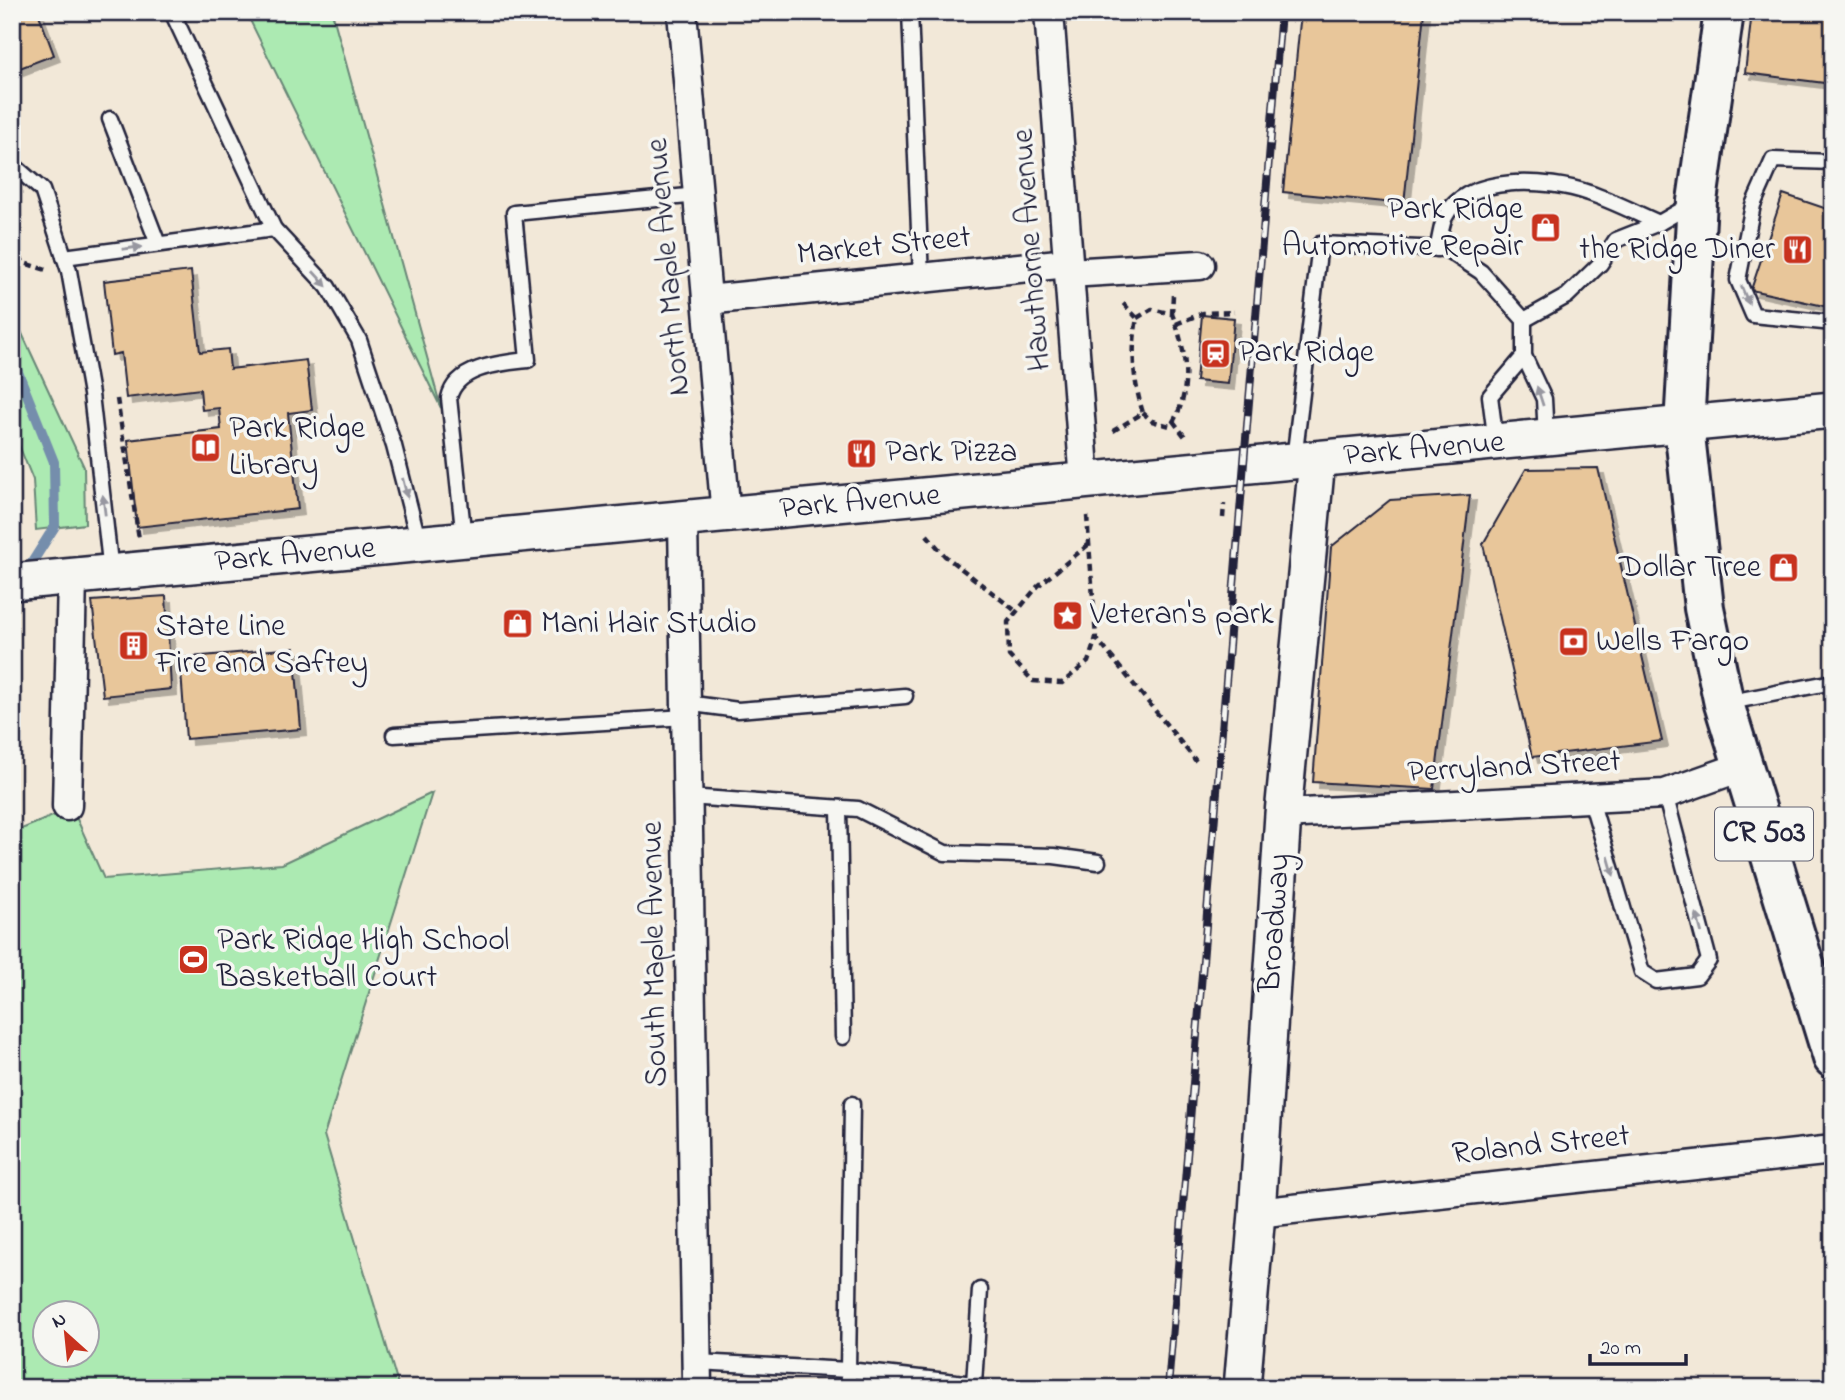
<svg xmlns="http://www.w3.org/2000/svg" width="1845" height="1400" font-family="'Indie Flower',sans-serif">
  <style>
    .green { fill: #aceab2; stroke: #678676; stroke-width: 2; fill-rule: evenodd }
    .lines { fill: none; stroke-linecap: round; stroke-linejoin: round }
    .stream { stroke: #758eac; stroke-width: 10 }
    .building { fill: #e8c69a; stroke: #22223b; stroke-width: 2; filter: url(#shadow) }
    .service-casing { stroke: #22223b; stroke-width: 19 }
    .minor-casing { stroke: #22223b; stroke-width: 33 }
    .tertiary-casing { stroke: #22223b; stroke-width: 40 }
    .primary-casing { stroke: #22223b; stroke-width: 44 }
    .path { stroke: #22223b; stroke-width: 4.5; stroke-dasharray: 7 5; stroke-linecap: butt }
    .service { stroke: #f6f6f2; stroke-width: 14 }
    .minor { stroke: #f6f6f2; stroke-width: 28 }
    .tertiary { stroke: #f6f6f2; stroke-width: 35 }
    .primary { stroke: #f6f6f2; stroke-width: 38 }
    .rail-casing { stroke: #22223b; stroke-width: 8 }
    .rail { stroke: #f6f6f2; stroke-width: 5; stroke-dasharray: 16; stroke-linecap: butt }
    .oneway { fill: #9797a0 }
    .labels { text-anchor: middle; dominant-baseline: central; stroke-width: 7; stroke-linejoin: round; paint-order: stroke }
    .shield { fill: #f6f6f2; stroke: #626272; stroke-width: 2 }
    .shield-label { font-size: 30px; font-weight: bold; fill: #22223b }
    .poi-label { font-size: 32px; fill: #22223b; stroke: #f6f6f2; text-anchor: start }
    .street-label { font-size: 32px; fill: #22223b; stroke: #f6f6f2 }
  </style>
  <defs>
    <filter id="shadow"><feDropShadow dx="6" dy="6" stdDeviation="0" flood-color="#0004"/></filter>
  </defs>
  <rect width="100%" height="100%" fill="#f2e8d8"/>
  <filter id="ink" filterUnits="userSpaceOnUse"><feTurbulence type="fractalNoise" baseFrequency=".0143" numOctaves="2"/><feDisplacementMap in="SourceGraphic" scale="14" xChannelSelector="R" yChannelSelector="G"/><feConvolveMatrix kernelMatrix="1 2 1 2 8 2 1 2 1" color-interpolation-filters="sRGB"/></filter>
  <g filter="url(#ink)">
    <g class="green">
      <path d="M 246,12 L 332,12 L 441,408 Z"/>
      <path d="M 12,312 L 84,467 L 85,524 L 36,530 L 33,480 L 12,428 Z"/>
      <path d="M 432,793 L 324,1135 L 399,1388 L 12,1388 L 12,833 L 72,808 L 104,879 L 282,864 ZM 46,1312 L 88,1312 L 88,1354 L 46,1354 Z"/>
    </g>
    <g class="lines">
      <path class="stream" d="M 12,357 L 54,462 L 55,526 L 26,572"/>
    </g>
    <g class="building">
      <path d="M 12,12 L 38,12 L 54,55 L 12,71 Z"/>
      <path d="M 1301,12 L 1424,12 L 1404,204 L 1283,192 Z"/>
      <path d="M 1752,12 L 1833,12 L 1833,84 L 1745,73 Z"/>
      <path d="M 1783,194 L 1833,211 L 1833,308 L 1751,290 Z"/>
      <path d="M 191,271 L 200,352 L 228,349 L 230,369 L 306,360 L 312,410 L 288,413 L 298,509 L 137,527 L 128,440 L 221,429 L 219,408 L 202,410 L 200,389 L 126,398 L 121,353 L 112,355 L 104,281 Z"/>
      <path d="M 1202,315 L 1234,318 L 1228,384 L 1196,381 Z"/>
      <path d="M 1598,468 L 1662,741 L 1532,757 L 1483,544 L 1526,469 Z"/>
      <path d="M 1470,495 L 1434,789 L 1313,782 L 1331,547 L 1390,500 Z"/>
      <path d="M 166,596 L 171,689 L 103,696 L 92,601 Z"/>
      <path d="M 294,648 L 301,729 L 186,739 L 180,658 Z"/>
    </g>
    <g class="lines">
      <defs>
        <g id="service">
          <path d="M 172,12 L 274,229 L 328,287 L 359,340 L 394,446 L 419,543"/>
          <path d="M 910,12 L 921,278"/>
          <path d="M 110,119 L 158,244"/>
          <path d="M 1833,162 L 1773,160 L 1753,205 L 1738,280 L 1753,315 L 1833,323"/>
          <path d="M 12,164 L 42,190 L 69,271 L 91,394 L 111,572"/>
          <path d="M 1437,249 C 1440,239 1441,226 1445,217 C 1467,173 1550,179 1589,193 C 1613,201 1636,213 1659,223"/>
          <path d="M 64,257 L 274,229"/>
          <path d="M 1524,320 L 1567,296 L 1600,264 L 1616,240 L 1659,223 L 1692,204"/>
          <path d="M 1496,443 L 1490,396 L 1524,356"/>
          <path d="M 1294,460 L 1320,244 L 1446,249 L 1481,272 L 1524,320 L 1524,356 L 1544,399 L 1546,437"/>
          <path d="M 464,539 L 449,398 C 456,366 502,363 528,360 L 514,213 L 698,195"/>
          <path d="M 686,703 L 738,710 L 905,696"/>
          <path d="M 1725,703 L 1833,682"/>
          <path d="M 394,735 L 686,717"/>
          <path d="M 688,797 L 858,809 L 945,853 L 1054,856 L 1098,862"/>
          <path d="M 1591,800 L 1642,972 L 1656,981 L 1697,976 L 1709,960 L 1665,794"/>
          <path d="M 839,808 L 843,1037"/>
          <path d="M 852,1104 L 848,1370 L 974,1384 L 980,1290"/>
          <path d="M 697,1362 L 848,1370 L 848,1388"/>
        </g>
        <g id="minor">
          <path d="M 682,12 L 726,516"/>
          <path d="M 1049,12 L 1085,482"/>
          <path d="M 1069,273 L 1200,265"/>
          <path d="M 707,300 L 1068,263"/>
          <path d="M 683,520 L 697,1388"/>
          <path d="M 67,806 L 72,577"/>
          <path d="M 1283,814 L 1665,794 L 1744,766"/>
          <path d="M 1257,1213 L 1833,1150"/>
        </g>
        <g id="tertiary">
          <path d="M 12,582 L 1833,410"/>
          <path d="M 1242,1388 L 1257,1213 L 1283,814 L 1317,460"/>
        </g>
        <path id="primary" d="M 1724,12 L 1697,201 L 1684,426 L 1704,608 L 1724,704 L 1833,1058"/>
      </defs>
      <use href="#service" class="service-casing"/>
      <use href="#minor" class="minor-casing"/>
      <use href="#tertiary" class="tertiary-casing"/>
      <use href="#primary" class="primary-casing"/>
      <g class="path">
        <path d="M 12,246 L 24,263 L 46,270"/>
        <path d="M 1172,314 L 1173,294"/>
        <path d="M 1137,318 L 1152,309 L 1172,314 C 1186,348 1194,394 1170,426 L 1152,421 L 1143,413"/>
        <path d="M 1176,324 L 1203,313 L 1234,312"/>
        <path d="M 117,399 L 139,539"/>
        <path d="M 1173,421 L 1186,438"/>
        <path d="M 1113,431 L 1143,413 C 1133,380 1131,352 1137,318 L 1121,301"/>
        <path d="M 1087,516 L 1096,638 L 1196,761"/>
        <path d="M 1223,518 L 1224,504"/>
        <path d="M 927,535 L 945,556 L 1017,612"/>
        <path d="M 1088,545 L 1038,586 L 1008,622 L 1009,656 L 1033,681 L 1062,683 L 1088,662 L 1096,638"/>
      </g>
      <use href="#service" class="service"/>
      <use href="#minor" class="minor"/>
      <use href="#tertiary" class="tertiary"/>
      <use href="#primary" class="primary"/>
      <defs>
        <path id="rail" d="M 1168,1388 L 1281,12"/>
      </defs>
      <use href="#rail" class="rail-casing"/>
      <use href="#rail" class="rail"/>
    </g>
    <defs><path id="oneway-solid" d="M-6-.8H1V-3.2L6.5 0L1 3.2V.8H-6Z" transform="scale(1.75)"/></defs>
    <g class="oneway">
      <use href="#oneway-solid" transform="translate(132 248) rotate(-8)"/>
      <use href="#oneway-solid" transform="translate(320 279) rotate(48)"/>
      <use href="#oneway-solid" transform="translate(1745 295) rotate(67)"/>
      <use href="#oneway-solid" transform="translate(1540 396) rotate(-108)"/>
      <use href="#oneway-solid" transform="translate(405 488) rotate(76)"/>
      <use href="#oneway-solid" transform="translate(104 505) rotate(-97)"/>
      <use href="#oneway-solid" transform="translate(1611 866) rotate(74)"/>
      <use href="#oneway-solid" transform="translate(1699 923) rotate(-105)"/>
    </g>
  </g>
  <defs>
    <symbol id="shop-square" viewBox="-11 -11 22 22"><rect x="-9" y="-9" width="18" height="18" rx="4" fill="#c8321e" stroke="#f6f6f2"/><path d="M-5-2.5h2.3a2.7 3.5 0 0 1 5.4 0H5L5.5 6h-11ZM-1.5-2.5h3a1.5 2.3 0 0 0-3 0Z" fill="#fff"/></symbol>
    <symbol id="restaurant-square" viewBox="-11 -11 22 22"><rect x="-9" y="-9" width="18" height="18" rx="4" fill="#c8321e" stroke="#f6f6f2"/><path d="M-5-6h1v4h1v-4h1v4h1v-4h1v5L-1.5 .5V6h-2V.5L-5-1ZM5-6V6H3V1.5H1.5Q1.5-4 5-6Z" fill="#fff"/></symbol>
    <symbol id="station-square" viewBox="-11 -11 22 22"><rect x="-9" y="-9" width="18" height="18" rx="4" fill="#c8321e" stroke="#f6f6f2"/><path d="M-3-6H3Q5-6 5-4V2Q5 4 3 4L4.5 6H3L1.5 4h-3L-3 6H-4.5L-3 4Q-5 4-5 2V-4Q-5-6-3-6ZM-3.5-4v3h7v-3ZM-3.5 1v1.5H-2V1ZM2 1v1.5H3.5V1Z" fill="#fff"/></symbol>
    <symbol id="library-square" viewBox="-11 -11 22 22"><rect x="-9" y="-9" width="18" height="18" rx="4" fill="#c8321e" stroke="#f6f6f2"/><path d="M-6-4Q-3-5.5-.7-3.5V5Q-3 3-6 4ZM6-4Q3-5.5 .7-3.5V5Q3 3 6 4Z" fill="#fff"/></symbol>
    <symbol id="sight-square" viewBox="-11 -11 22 22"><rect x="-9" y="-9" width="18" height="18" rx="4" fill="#c8321e" stroke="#f6f6f2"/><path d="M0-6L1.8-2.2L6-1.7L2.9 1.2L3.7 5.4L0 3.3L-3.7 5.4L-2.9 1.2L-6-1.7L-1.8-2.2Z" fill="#fff"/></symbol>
    <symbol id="bank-square" viewBox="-11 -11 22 22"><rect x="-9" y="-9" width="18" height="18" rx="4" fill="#c8321e" stroke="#f6f6f2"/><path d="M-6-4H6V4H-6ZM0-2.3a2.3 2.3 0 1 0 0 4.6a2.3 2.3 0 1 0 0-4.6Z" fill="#fff"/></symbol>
    <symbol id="building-square" viewBox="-11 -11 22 22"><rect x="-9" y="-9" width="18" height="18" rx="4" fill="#c8321e" stroke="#f6f6f2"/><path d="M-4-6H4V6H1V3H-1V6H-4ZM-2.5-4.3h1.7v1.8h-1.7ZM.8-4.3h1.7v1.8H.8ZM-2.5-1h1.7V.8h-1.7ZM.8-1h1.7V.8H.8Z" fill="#fff"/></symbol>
    <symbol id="stadium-square" viewBox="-11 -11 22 22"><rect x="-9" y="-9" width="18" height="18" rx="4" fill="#c8321e" stroke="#f6f6f2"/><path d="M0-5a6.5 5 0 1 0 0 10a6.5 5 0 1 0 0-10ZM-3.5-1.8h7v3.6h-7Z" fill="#fff"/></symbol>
  </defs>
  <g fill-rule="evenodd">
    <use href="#shop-square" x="1528" y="210" width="35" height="35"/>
    <use href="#restaurant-square" x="1780" y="232" width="35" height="35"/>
    <use href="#station-square" x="1198" y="336" width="35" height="35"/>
    <use href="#library-square" x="188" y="430" width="35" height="35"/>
    <use href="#restaurant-square" x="844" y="436" width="35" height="35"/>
    <use href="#shop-square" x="1766" y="550" width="35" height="35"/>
    <use href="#sight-square" x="1050" y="598" width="35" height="35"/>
    <use href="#shop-square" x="500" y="606" width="35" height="35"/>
    <use href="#bank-square" x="1556" y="624" width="35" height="35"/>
    <use href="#building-square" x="116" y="628" width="35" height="35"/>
    <use href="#stadium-square" x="176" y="942" width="35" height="35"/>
  </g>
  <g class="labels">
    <rect class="shield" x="1715" y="807.5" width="98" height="53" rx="5"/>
    <g class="shield-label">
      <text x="1764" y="834">CR 503</text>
    </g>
    <g class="poi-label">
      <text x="1523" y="210" text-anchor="end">Park Ridge<tspan x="1523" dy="37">Automotive Repair</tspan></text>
      <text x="1775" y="250" text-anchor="end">the Ridge Diner</text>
      <text x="1238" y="353">Park Ridge</text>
      <text x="229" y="429">Park Ridge<tspan x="229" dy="37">Library</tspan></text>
      <text x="885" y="453">Park Pizza</text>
      <text x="1761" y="568" text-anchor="end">Dollar Tree</text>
      <text x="1090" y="615">Veteran's park</text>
      <text x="541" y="624">Mani Hair Studio</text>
      <text x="156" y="627">State Line<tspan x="156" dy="37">Fire and Saftey</tspan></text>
      <text x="1596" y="642">Wells Fargo</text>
      <text x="217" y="941">Park Ridge High School<tspan x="217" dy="37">Basketball Court</tspan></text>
    </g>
    <g class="street-label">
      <text transform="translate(884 247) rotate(-6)">Market Street</text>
      <text transform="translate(1032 250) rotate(-94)">Hawthorne Avenue</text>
      <text transform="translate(669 267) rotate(-95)">North Maple Avenue</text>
      <text transform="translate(1424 450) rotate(-5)">Park Avenue</text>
      <text transform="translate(860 503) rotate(-5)">Park Avenue</text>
      <text transform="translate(295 556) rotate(-5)">Park Avenue</text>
      <text transform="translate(1514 768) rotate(-3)">Perryland Street</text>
      <text transform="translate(1276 923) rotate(-86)">Broadway</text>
      <text transform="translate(655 954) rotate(-91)">South Maple Avenue</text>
      <text transform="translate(1541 1146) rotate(-6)">Roland Street</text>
    </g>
  </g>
  <rect width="1845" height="1400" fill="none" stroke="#f6f6f2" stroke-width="42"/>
  <rect x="21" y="21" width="1803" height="1358" fill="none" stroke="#22223b" stroke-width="2.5" filter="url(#ink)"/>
  <g transform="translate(66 1334) rotate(333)"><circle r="33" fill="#f6f6f2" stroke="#a1a1a9" stroke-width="2"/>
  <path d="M0-5L12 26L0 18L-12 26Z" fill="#c8321e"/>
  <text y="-10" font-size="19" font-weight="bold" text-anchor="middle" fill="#22223b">N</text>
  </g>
  <path d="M1590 1354v10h96v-10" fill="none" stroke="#22223b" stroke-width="3.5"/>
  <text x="1600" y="1354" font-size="21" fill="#22223b" stroke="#f6f6f2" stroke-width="5" paint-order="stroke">20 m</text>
</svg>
